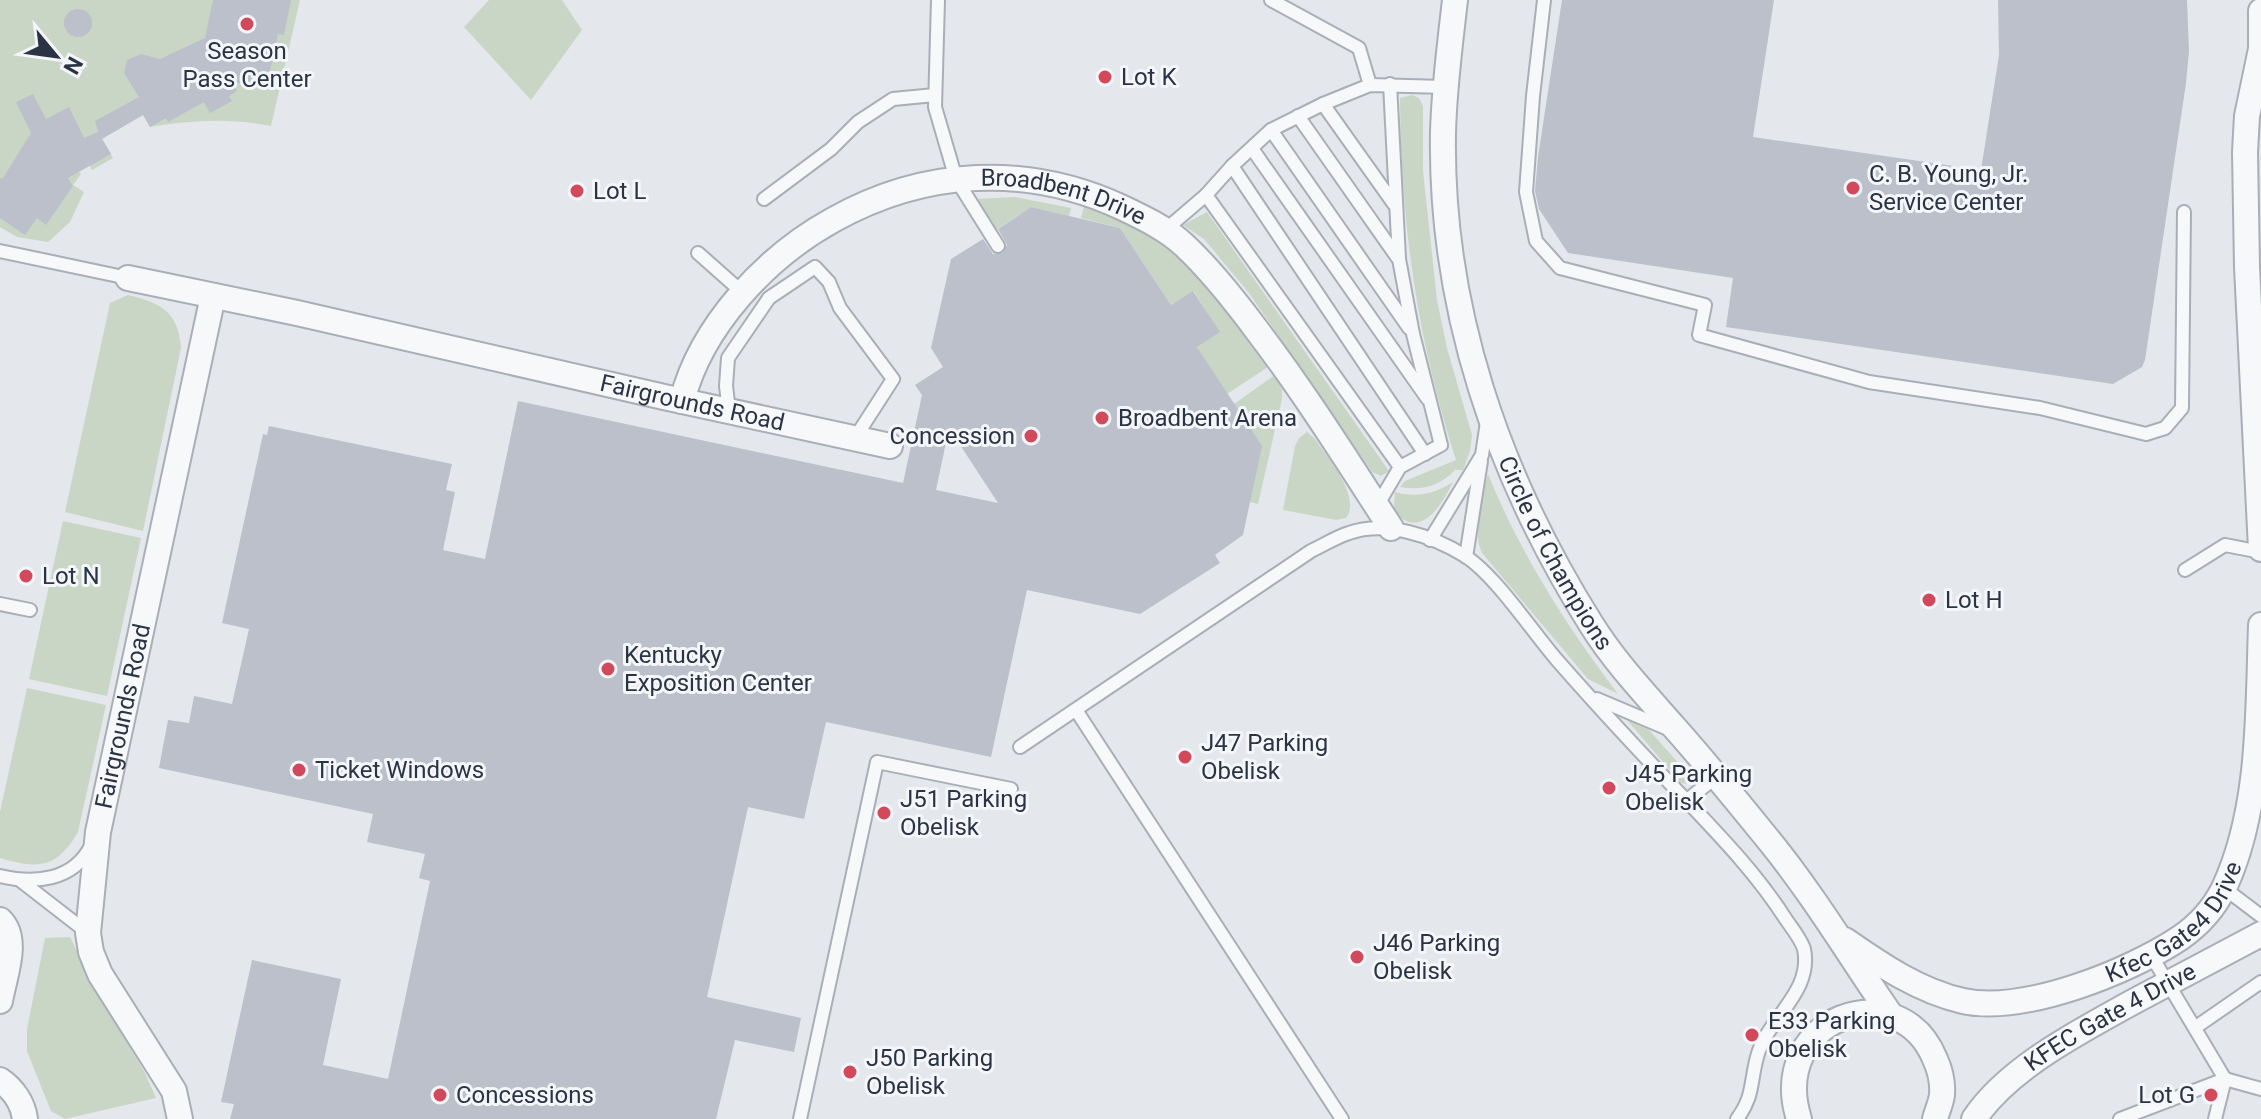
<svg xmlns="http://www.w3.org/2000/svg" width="2261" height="1119" font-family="Roboto,sans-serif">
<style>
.green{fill:#c9d6c5}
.building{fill:#bbc0ca;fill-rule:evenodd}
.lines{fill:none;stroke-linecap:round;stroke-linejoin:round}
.lane-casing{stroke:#a9aeb7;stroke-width:16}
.street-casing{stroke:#a9aeb7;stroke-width:28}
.lane{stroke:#f7f8fa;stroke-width:12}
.street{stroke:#f7f8fa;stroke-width:24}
.poi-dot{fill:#d1495b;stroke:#f4f6f9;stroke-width:3}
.labels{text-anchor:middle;stroke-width:6;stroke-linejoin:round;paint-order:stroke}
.poi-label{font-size:24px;fill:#2b3445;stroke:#f4f6f9;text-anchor:start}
.street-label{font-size:24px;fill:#2b3445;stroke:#f4f6f9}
</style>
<rect width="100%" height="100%" fill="#e4e7ec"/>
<!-- green -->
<g class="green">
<path d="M 0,0 L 300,0 L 271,126 C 230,118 192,120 150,127 L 143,114 L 116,131 L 100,135 L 113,158 L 92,170 L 86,159 L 77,171 L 81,174 L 73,185 L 84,192 L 70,222 L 48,242 L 17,237 L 0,227 Z"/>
<polygon points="489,0 562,0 582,30 531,100 464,27"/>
<path d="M 1412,95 L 1419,98 L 1423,106 L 1423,171 L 1437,300 L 1447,348 L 1472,435 L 1470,451 L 1463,470 L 1455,470 C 1440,486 1422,491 1400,487 L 1405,481 L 1456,460 C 1417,339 1401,225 1400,98 Z"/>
<polygon points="1015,197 1071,208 1069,216 1031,207 994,231 974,199"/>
<path d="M 1085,203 C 1100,210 1116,215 1131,223 C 1191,252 1232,314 1268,367 L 1227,394 L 1197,347 L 1219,332 L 1194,291 L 1171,305 L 1120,228 L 1081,218 Z"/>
<polygon points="1207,212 1389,471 1381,476 1372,472 1249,293 1204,239 1183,225"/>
<path d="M 128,295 C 161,303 178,311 181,348 L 143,531 L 65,512 L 110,303 Z"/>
<polygon points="1275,375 1282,390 1282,399 1258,504 1250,502 1234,404"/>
<path d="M 1307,432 L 1314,438 C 1327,457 1362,497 1346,518 L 1336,520 L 1283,510 L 1295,446 L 1299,438 Z"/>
<path d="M 1488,474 C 1521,555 1566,625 1618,694 L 1588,679 L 1482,553 C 1471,529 1482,498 1488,474 Z"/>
<path d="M 1453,482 C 1440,509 1417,544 1390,506 L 1394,506 L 1395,492 C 1415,498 1435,494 1453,482 Z"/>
<polygon points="63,521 141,538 107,696 29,679"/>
<path d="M 27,688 L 106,705 L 78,832 C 56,869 39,869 0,858 L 0,812 Z"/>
<polygon points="1627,720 1649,730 1690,776 1689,784 1681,783"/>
<polygon points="70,937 96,990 145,1073 156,1098 65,1119 51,1111 27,1051 27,1029 45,938"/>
</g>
<!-- building -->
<g class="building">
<polygon points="213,0 291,0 284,35 278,34 268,80 233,84 237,91 229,96 232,101 210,113 204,102 168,122 166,118 150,127 143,115 102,139 111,154 68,178 73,186 46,225 37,218 25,235 0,218 0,178 3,178 31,133 16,102 33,94 46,119 69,107 84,138 98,132 99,135 95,121 139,97 124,73 127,60 141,54 160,59 205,38"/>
<polygon points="1562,0 1774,0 1753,137 1981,170 1999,55 1998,0 2187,0 2189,51 2186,83 2145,360 2142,367 2113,384 1726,327 1733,278 1568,253 1539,209 1535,191 1538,157"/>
<circle cx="78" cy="23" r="14"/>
<path d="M 1031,207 L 1120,228 L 1171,305 L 1193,291 L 1220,332 L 1197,347 L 1262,446 L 1243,535 L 1215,555 L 1220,563 L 1140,614 L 1027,590 L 991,757 L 826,722 L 804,819 L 748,807 L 707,997 L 801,1018 L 794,1052 L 735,1040 L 716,1119 L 230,1119 L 234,1104 L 221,1102 L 252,960 L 341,979 L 323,1065 L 388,1079 L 430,881 L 419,878 L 425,854 L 367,842 L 373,814 L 159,768 L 168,720 L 189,723 L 194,696 L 232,704 L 249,629 L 222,623 L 263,434 L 267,435 L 269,426 L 452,464 L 446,490 L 455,492 L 443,550 L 485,559 L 518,401 L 903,483 L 922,395 L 915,385 L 943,367 L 931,348 L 951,259 L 983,239 L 993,254 L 1003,253 L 1007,245 L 998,229 ZM 949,428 L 998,503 L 936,490 Z"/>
</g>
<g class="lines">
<!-- lane casing -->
<g class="lane-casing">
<g id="lane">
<polyline points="938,0 935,107 956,179 998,246"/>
<polyline points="1271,0 1359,48 1370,85"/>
<polyline points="1544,0 1533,96 1526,192 1536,241 1560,268 1705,305 1699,335 1869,382 2040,408 2146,434 2165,428 2182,408 2184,212"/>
<polyline points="1323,104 1370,85 1446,87"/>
<polyline points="1298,116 1397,257"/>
<polyline points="1271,130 1409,328"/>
<polyline points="1253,150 1427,398"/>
<polyline points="1232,166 1425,454"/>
<polyline points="1206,195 1400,467"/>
<polyline points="764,199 831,149 858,122 893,99 935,95"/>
<polyline points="1164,231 1206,195 1232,166 1271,130 1323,104 1394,204"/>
<polyline points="0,251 128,278"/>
<polyline points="698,253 742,292"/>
<polyline points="729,411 726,386 728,358 769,298 815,267 829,282 840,308 893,379 855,438"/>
<polyline points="1377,506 1400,467 1441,445 1413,334 1399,259 1390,84"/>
<polyline points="1430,540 1482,455 1487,422"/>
<polyline points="1466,557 1481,461"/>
<polyline points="2185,570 2225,545 2261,552"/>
<polyline points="0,604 30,610"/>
<polyline points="1597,699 1668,729"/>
<polyline points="1076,710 1342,1119"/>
<path d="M 1020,747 L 1311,551 C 1324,545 1336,537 1349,533 C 1386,520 1433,536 1465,556 C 1495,575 1532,631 1557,660 C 1598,707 1641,753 1684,798 C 1721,837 1756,873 1785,918 C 1791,927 1801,939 1804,949 C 1813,993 1767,1018 1757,1057 C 1750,1083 1754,1096 1737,1119"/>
<polyline points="1686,801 1716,777"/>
<path d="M 0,876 C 35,884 73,881 91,846"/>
<polyline points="21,881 88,933"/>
<polyline points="2224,888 2261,916"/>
<polyline points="2151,955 2225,1079 2261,1089"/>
<polyline points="2196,1027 2261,982"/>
<polyline points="800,1119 877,762 1011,789"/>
<polyline points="2120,1119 2225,1079 2215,1119"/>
</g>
</g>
<!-- street casing -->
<g class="street-casing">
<g id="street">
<path id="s1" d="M 1455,0 C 1450,44 1444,88 1443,133 C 1440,308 1498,476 1591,624 C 1614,661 1645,694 1674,727 C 1706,763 1737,801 1767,838 C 1813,894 1851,958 1892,1017"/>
<polyline points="2261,11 2261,49 2247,116 2245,152 2247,267 2261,549"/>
<path id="s2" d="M 128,278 L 297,313 L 664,397 L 890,446"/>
<path id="s3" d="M 682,401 C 701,326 766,257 833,220 C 924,169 1027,163 1123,208 C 1144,218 1167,229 1184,245 C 1212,271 1236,302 1259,333 C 1306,395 1348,462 1391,528"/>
<path d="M 0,920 C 20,939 4,977 0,1001"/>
<path id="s4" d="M 1845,940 C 1881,965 1919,991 1963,1001 C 2024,1014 2129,972 2180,938 C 2199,925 2214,908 2224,888 C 2261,809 2258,711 2261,625"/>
<path d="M 0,1080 C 13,1089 23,1103 25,1119"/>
<path id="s5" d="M 180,1119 L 174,1091 L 100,974 L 91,952 L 88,933 L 98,832 L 213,296"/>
<path d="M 1799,1119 C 1767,1018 1899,971 1935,1059 C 1940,1070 1943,1082 1942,1095 C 1941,1103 1937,1111 1935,1119"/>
<path id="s6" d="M 1974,1119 C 2008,1068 2079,1032 2131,1003 C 2174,980 2218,957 2261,934"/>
</g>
</g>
<!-- lane -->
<use href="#lane" class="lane"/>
<!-- street -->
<use href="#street" class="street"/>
</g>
<!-- markers -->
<g class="poi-dot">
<circle cx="247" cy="24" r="8"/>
<circle cx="1105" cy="77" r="8"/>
<circle cx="1853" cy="188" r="8"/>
<circle cx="577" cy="191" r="8"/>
<circle cx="1102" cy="418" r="8"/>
<circle cx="1031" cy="436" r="8"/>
<circle cx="26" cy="576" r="8"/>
<circle cx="1929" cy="600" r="8"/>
<circle cx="608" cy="669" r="8"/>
<circle cx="1185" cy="757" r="8"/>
<circle cx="299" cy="770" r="8"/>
<circle cx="1609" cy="788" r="8"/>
<circle cx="884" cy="813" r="8"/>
<circle cx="1357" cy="957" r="8"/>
<circle cx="1752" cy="1035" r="8"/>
<circle cx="850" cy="1072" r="8"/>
<circle cx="440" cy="1095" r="8"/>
<circle cx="2211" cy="1095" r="8"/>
</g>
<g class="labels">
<!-- poi labels -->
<g class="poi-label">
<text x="247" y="59" text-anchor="middle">Season<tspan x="247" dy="28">Pass Center</tspan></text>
<text x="1121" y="85">Lot K</text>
<text x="1869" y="182">C. B. Young, Jr.<tspan x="1869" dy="28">Service Center</tspan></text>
<text x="593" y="199">Lot L</text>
<text x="1118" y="426">Broadbent Arena</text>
<text x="1015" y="444" text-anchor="end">Concession</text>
<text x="42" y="584">Lot N</text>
<text x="1945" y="608">Lot H</text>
<text x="624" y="663">Kentucky<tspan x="624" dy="28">Exposition Center</tspan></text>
<text x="1201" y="751">J47 Parking<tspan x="1201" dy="28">Obelisk</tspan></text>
<text x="315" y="778">Ticket Windows</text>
<text x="1625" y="782">J45 Parking<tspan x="1625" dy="28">Obelisk</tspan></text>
<text x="900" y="807">J51 Parking<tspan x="900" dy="28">Obelisk</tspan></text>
<text x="1373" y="951">J46 Parking<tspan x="1373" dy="28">Obelisk</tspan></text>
<text x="1768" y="1029">E33 Parking<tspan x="1768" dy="28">Obelisk</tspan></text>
<text x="866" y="1066">J50 Parking<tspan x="866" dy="28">Obelisk</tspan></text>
<text x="456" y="1103">Concessions</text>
<text x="2195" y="1103" text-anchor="end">Lot G</text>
</g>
<!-- street labels -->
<g class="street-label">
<text dy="8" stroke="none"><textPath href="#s3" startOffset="482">Broadbent Drive</textPath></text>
<text dy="8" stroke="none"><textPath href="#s2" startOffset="578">Fairgrounds Road</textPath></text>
<text dy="8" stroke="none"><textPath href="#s1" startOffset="574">Circle of Champions</textPath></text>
<text dy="8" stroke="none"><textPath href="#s5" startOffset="430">Fairgrounds Road</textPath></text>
<text dy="8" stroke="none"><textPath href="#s4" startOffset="370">Kfec Gate4 Drive</textPath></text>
<text dy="8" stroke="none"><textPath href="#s6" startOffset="172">KFEC Gate 4 Drive</textPath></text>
</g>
</g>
<!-- north arrow -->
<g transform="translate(56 56) rotate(119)" stroke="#f4f6f9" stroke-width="6" paint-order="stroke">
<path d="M0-6L14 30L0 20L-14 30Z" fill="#2b3445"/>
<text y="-12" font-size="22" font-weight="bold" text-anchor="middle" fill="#2b3445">N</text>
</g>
</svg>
